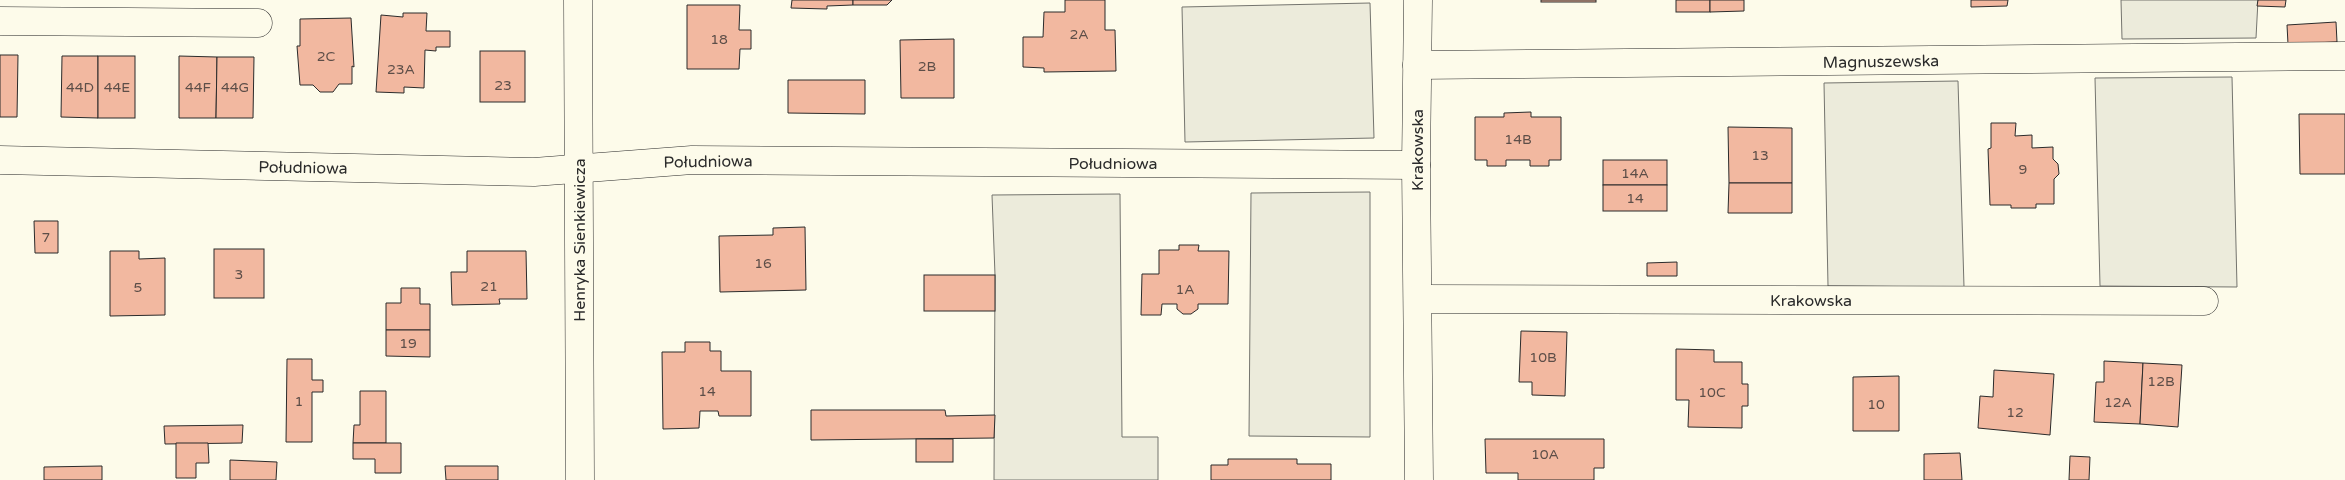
<svg xmlns="http://www.w3.org/2000/svg" width="2345" height="480" font-family="'Varela Round',sans-serif">
<style>
.green{fill:#ecebdb;stroke:#74746e}
.building{fill:#f2b8a0;stroke:#2b2b2b}
.lines{fill:none;stroke-linecap:round;stroke-linejoin:round}
.minor-casing{stroke:#2b2b2b;stroke-width:29}
.minor{stroke:#fdfbea;stroke-width:28}
.labels{text-anchor:middle;stroke-width:4;stroke-linejoin:round;paint-order:stroke}
.number-label{font-size:14px;fill:#5d4e48}
.street-label{font-size:16px;fill:#2b2b2b;stroke:#fdfbea}
</style>
<rect width="100%" height="100%" fill="#fdfbea"/>
<!-- green -->
<g class="green">
<polygon points="2121,0 2258,0 2256,38 2122,39"/>
<polygon points="1370,3 1374,138 1185,142 1182,7"/>
<polygon points="2232,77 2237,287 2100,286 2095,78"/>
<polygon points="1958,81 1964,287 1828,286 1824,83"/>
<polygon points="1370,192 1370,437 1249,436 1251,193"/>
<polygon points="1120,194 1122,437 1158,437 1158,480 994,480 995,275 992,195"/>
</g>
<!-- building -->
<g class="building">
<polygon points="792,0 853,0 853,5 827,6 827,9 791,8"/>
<polygon points="853,0 892,0 887,5 853,5"/>
<polygon points="1065,0 1105,0 1105,30 1115,30 1116,71 1044,72 1044,68 1023,67 1023,37 1043,37 1044,12 1065,12"/>
<rect x="1541" y="0" width="55" height="2"/>
<rect x="1676" y="0" width="34" height="12"/>
<polygon points="1710,0 1744,0 1744,11 1710,12"/>
<polygon points="1971,0 2008,0 2007,6 1971,7"/>
<polygon points="2258,0 2286,0 2285,7 2257,6"/>
<polygon points="687,5 740,5 739,30 751,30 751,49 740,49 739,69 687,69"/>
<polygon points="403,13 427,13 426,31 450,31 450,47 436,47 436,51 425,50 424,88 404,87 404,93 376,92 381,15 403,17"/>
<polygon points="351,18 354,67 352,66 352,84 339,84 333,92 320,92 313,85 300,85 297,46 300,46 300,19"/>
<polygon points="2336,22 2337,42 2288,44 2287,25"/>
<polygon points="954,39 954,98 901,98 900,40"/>
<rect x="480" y="51" width="45" height="51"/>
<polygon points="0,55 18,55 17,117 0,117"/>
<polygon points="62,56 98,56 98,118 61,117"/>
<rect x="98" y="56" width="37" height="62"/>
<polygon points="179,56 217,57 216,118 179,118"/>
<polygon points="217,57 254,57 253,118 216,118"/>
<polygon points="788,80 865,80 865,114 788,113"/>
<polygon points="1531,112 1531,117 1561,117 1561,160 1549,160 1549,166 1530,166 1530,160 1506,160 1506,166 1487,166 1487,160 1475,160 1475,117 1504,117 1504,113"/>
<polygon points="2299,114 2345,114 2345,174 2300,174"/>
<polygon points="1991,123 2016,123 2015,136 2032,135 2032,148 2053,147 2053,159 2058,164 2059,174 2054,179 2054,204 2036,204 2036,208 2011,208 2011,205 1990,205 1988,149 1991,148"/>
<polygon points="1728,127 1792,128 1792,183 1729,183"/>
<rect x="1603" y="160" width="64" height="25"/>
<polygon points="1729,183 1792,183 1792,213 1728,213"/>
<rect x="1603" y="185" width="64" height="26"/>
<polygon points="34,221 58,221 58,253 35,253"/>
<polygon points="805,227 806,290 720,292 719,236 773,235 773,228"/>
<polygon points="1179,245 1199,245 1198,251 1229,251 1228,304 1198,304 1198,309 1191,314 1183,314 1177,309 1177,304 1162,304 1161,315 1141,315 1142,274 1159,274 1159,250 1179,250"/>
<rect x="214" y="249" width="50" height="49"/>
<polygon points="110,251 139,251 139,259 165,258 165,315 110,316"/>
<polygon points="467,251 526,251 527,299 499,299 500,304 452,305 451,272 467,272"/>
<polygon points="1677,262 1677,276 1647,276 1647,263"/>
<rect x="924" y="275" width="71" height="36"/>
<polygon points="401,288 420,288 420,304 430,304 430,330 386,330 386,303 401,303"/>
<polygon points="386,330 430,330 430,357 386,356"/>
<polygon points="1521,331 1567,332 1565,396 1532,395 1532,382 1519,382"/>
<polygon points="685,342 710,342 710,351 721,351 721,371 751,371 751,416 719,416 718,411 700,411 699,428 663,429 662,352 685,352"/>
<polygon points="1676,349 1714,350 1714,362 1742,362 1742,384 1748,384 1748,406 1742,406 1742,428 1688,427 1689,400 1676,400"/>
<polygon points="287,359 312,359 312,380 323,380 323,392 312,392 312,442 286,442"/>
<polygon points="2104,361 2143,363 2140,424 2094,422 2096,382 2104,382"/>
<polygon points="2143,363 2182,365 2178,427 2140,424"/>
<polygon points="1994,370 2054,374 2050,435 1978,428 1980,396 1993,397"/>
<polygon points="1899,376 1899,431 1853,431 1853,377"/>
<polygon points="360,391 386,391 386,443 353,443 354,425 360,425"/>
<polygon points="811,410 945,410 946,416 995,415 994,438 811,440"/>
<polygon points="243,425 242,443 165,444 164,426"/>
<rect x="916" y="439" width="37" height="23"/>
<polygon points="1485,439 1604,439 1604,468 1594,468 1594,480 1518,480 1518,473 1486,473"/>
<polygon points="176,443 208,443 209,463 196,463 196,478 176,478"/>
<polygon points="353,443 401,443 401,473 375,473 375,459 353,459"/>
<polygon points="1960,453 1962,480 1924,480 1924,454"/>
<polygon points="2070,456 2090,457 2089,480 2069,480"/>
<polygon points="1228,459 1297,459 1297,464 1331,464 1331,480 1211,480 1211,465 1228,465"/>
<polygon points="230,460 277,462 276,480 230,480"/>
<polygon points="102,466 102,480 44,480 44,467"/>
<polygon points="445,466 498,466 498,480 446,480"/>
</g>
<g class="lines">
<!-- minor casing -->
<g class="minor-casing">
<g id="minor">
<polyline points="578,0 580,480"/>
<polyline points="1418,0 1416,165 1419,480"/>
<polyline points="0,21 258,23"/>
<polyline points="1417,65 2345,56"/>
<polyline points="0,160 534,172 692,160 1416,165"/>
<polyline points="1418,299 2204,301"/>
</g>
</g>
<!-- minor -->
<use href="#minor" class="minor"/>
</g>
<g class="labels">
<!-- number labels -->
<g class="number-label">
<text x="1079" y="39">2A</text>
<text x="719" y="44">18</text>
<text x="326" y="61">2C</text>
<text x="927" y="71">2B</text>
<text x="401" y="74">23A</text>
<text x="503" y="90">23</text>
<text x="80" y="92">44D</text>
<text x="117" y="92">44E</text>
<text x="198" y="92">44F</text>
<text x="235" y="92">44G</text>
<text x="1518" y="144">14B</text>
<text x="1760" y="160">13</text>
<text x="2023" y="174">9</text>
<text x="1635" y="178">14A</text>
<text x="1635" y="203">14</text>
<text x="46" y="242">7</text>
<text x="763" y="268">16</text>
<text x="239" y="279">3</text>
<text x="489" y="291">21</text>
<text x="138" y="292">5</text>
<text x="1185" y="294">1A</text>
<text x="408" y="348">19</text>
<text x="1543" y="362">10B</text>
<text x="2161" y="386">12B</text>
<text x="707" y="396">14</text>
<text x="1712" y="397">10C</text>
<text x="299" y="406">1</text>
<text x="2118" y="407">12A</text>
<text x="1876" y="409">10</text>
<text x="2015" y="417">12</text>
<text x="1545" y="459">10A</text>
</g>
<!-- street labels -->
<g class="street-label">
<text transform="translate(1881 61) rotate(-1)" y="6">Magnuszewska</text>
<text transform="translate(1417 150) rotate(-90)" y="6">Krakowska</text>
<text transform="translate(708 161) rotate(-1)" y="6">Południowa</text>
<text x="1113" y="169">Południowa</text>
<text transform="translate(303 167) rotate(1)" y="6">Południowa</text>
<text transform="translate(579 240) rotate(-90)" y="6">Henryka Sienkiewicza</text>
<text x="1811" y="306">Krakowska</text>
</g>
</g>
</svg>
